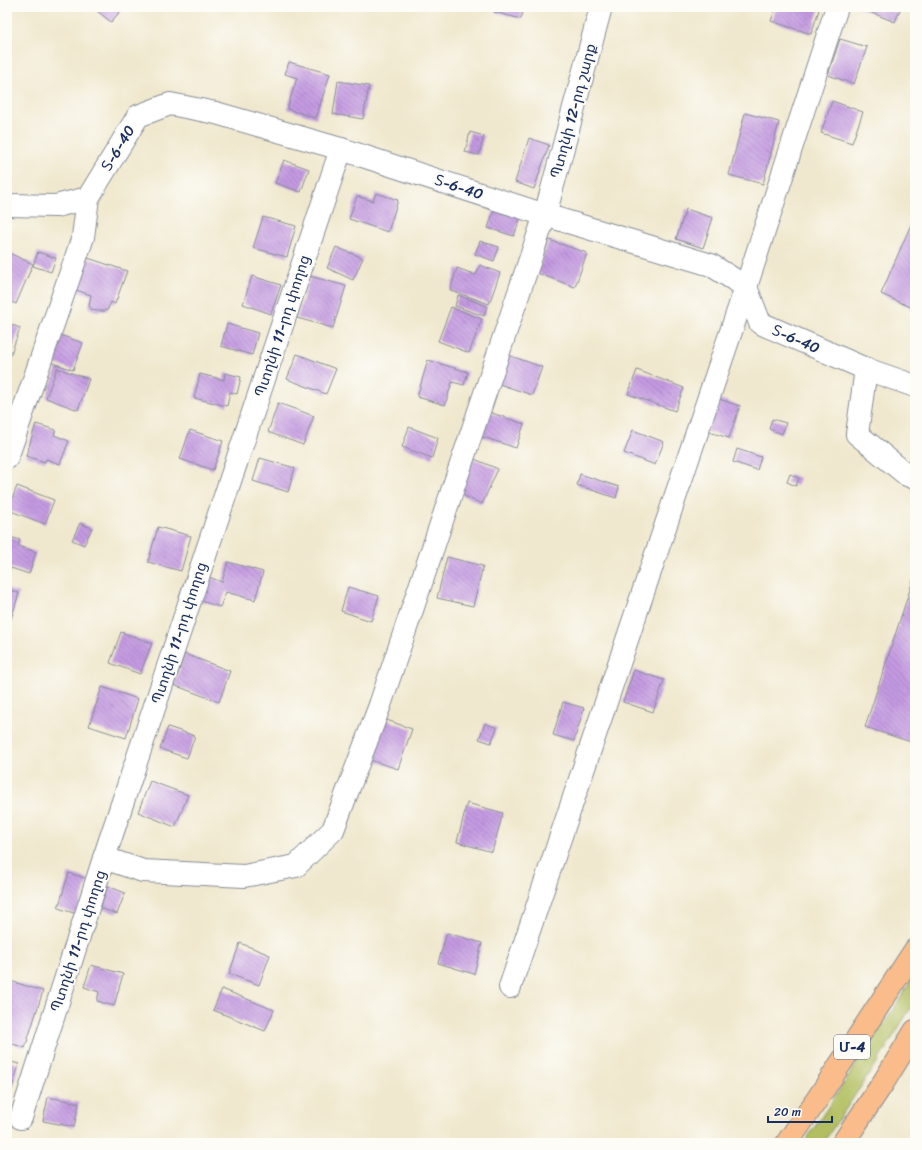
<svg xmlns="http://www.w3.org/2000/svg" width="922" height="1150" font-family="Sriracha,'Noto Sans Armenian',sans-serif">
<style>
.green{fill:#b2bf61;stroke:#667760}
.building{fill:url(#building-back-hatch)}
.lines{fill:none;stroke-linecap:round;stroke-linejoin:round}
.minor-casing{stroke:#868c96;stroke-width:24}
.highway-casing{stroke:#868c96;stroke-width:24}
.minor{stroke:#fff;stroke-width:22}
.highway{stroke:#f9bc8a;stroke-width:22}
.labels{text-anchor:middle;stroke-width:4;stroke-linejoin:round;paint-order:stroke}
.shield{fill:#fdfcf7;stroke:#5f6c8c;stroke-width:1}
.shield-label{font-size:14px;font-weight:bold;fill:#1b2f5e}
.street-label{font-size:15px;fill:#1b2f5e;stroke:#fdfcf7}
</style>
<defs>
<pattern id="building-back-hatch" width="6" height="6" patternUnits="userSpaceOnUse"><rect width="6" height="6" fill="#c49ae1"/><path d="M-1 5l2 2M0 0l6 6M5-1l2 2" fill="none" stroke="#9e7eba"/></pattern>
</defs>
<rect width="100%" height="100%" fill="#fdfcf7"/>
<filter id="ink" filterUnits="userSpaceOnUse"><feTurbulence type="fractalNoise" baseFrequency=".025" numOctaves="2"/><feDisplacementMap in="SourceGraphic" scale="8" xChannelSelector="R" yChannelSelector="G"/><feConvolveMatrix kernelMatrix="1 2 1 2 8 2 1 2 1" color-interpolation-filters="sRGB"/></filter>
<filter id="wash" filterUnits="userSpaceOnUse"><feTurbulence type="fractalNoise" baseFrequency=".012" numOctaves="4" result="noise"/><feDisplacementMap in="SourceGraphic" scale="16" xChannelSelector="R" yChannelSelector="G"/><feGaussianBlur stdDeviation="0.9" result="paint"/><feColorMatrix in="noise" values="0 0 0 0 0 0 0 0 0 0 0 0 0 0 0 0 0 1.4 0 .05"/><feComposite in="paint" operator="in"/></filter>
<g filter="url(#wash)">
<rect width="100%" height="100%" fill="#f0e8ce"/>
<!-- green -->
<polygon class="green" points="915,973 915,1001 880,1058 823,1143 804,1143 900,999"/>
<g id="blocks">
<!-- building -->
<g class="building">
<polygon points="92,7 124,7 111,22"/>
<polygon points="495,7 524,7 521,19 494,12"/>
<polygon points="776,7 820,7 811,34 771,21"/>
<polygon points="857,7 901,7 895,22"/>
<polygon points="840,39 867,47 854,84 828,75"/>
<polygon points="289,62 330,74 316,118 287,109 297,78 285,74"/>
<polygon points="338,81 369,86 363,119 333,114"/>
<polygon points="832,101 863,112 852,143 821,133"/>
<polygon points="745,113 779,122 763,184 729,175"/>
<polygon points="470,132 484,136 479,155 465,152"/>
<polygon points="529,138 549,145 534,189 515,182"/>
<polygon points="284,160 309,169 301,192 275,183"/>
<polygon points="376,193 398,200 388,232 349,219 357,196 373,201"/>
<polygon points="495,207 521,216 514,236 488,228"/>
<polygon points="686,209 713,218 703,248 676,239"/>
<polygon points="915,215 915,309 881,294"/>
<polygon points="263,217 296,226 287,257 253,248"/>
<polygon points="549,240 587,253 575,287 537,273"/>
<polygon points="480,241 499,247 494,261 475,254"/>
<polygon points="336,247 363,258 353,280 327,268"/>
<polygon points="7,252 33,264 16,304 7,300"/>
<polygon points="38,252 56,258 51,272 33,266"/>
<polygon points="88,258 127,271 115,304 111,302 108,309 105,311 97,311 91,309 89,306 91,295 76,290"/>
<polygon points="480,265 500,273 489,304 450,290 457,268 476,275"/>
<polygon points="252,276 281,285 271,314 243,304"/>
<polygon points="310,276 346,286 333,328 297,318"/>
<polygon points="458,295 487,306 484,316 455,306"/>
<polygon points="451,307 482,319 469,353 438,341"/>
<polygon points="7,323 20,328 7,365"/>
<polygon points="227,324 258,333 252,355 221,346"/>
<polygon points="57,334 83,343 73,370 47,361"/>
<polygon points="297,354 336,369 326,394 287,379"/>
<polygon points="508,355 542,367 532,395 499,384"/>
<polygon points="428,360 468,372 464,385 452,382 445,405 417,397"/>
<polygon points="57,368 89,379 78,410 46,398"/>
<polygon points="637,370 684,388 675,411 628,394"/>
<polygon points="225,373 241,377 237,394 230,392 227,406 194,398 200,374 224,380"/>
<polygon points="716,398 740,406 729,438 706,431"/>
<polygon points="278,403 314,416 303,445 268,432"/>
<polygon points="486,411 524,424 516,448 477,435"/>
<polygon points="772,419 786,423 782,434 769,429"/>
<polygon points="36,424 56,430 54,435 69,441 60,464 46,459 45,462 26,456"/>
<polygon points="409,427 438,438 432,458 402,447"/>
<polygon points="190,430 223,441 213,470 180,459"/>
<polygon points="633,430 664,442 655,465 624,453"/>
<polygon points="737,449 761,457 757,470 733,462"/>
<polygon points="260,458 295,468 288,492 253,481"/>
<polygon points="472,458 498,469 482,504 456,492"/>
<polygon points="580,474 619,487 616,498 577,485"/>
<polygon points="790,474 799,478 796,486 787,482"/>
<polygon points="17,486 54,500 45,524 8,510"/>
<polygon points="80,523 92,528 84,545 72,540"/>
<polygon points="158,527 191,536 181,571 148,562"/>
<polygon points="7,536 20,540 18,546 36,552 29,574 11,568 9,572 7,571"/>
<polygon points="447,557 483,566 473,606 437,598"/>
<polygon points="228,562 263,572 255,600 226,592 220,607 201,601 209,577 222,582"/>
<polygon points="915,574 915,731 911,742 865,727"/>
<polygon points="348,587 379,596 371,621 341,611"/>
<polygon points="7,589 19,593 8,629 7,629"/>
<polygon points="121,632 152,643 140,674 110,663"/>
<polygon points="185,654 230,671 219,702 174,685"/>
<polygon points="634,670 664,680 653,712 623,702"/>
<polygon points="102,687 138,699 126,738 89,726"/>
<polygon points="563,702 584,708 574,741 553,735"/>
<polygon points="384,719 412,729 398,769 370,760"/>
<polygon points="485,723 497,728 491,743 479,739"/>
<polygon points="168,727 195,736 187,758 160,749"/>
<polygon points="150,781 188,795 175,827 138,812"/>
<polygon points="467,803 503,813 492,852 457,842"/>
<polygon points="69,873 88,879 77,914 58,908"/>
<polygon points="108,886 125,893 117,914 100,908"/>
<polygon points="447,933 482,943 474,974 438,963"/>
<polygon points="240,943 270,955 259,985 229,974"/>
<polygon points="91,965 123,974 114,1006 97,1001 99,992 84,987"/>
<polygon points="7,980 43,991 25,1048 7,1042"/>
<polygon points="222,989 274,1010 265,1031 213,1010"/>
<polygon points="7,1061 19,1064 11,1092 7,1091"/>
<polygon points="48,1097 79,1103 74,1127 43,1121"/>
</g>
</g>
</g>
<g filter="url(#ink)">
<use href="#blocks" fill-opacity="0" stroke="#868c96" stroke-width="1"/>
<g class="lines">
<!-- minor casing -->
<g class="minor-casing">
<g id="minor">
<polyline points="7,205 56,206 88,198 138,116 170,104 216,113 341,149 545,215 711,265 746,287 760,323 866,369 915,386"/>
<polyline points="866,369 857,434 907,475 915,478"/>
<polyline points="7,458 83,237 88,198"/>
<polyline points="104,858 143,871 244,876 296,866 333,830 380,705 545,215 601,7"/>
<polyline points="510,987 746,287 837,7"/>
<polyline points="21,1118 104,858 341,149"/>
</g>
</g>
<!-- highway casing -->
<g class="highway-casing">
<g id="highway">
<polyline points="787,1143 818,1098 915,950"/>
<polyline points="843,1143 883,1083 915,1031"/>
</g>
</g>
<!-- minor -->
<use href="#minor" class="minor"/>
<!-- highway -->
<use href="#highway" class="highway"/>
</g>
</g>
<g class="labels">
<!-- shield labels -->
<rect class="shield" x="834" y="1035" width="36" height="24" rx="3"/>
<g class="shield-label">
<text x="852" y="1052">Մ-4</text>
</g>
<!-- street labels -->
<g class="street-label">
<text transform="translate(573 111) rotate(-75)" y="5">Պտղնի 12-րդ շարք</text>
<text transform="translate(118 148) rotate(-59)" y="5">Տ-6-40</text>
<text transform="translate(459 187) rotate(18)" y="5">Տ-6-40</text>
<text transform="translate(282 326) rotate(-72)" y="5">Պտղնի 11-րդ փողոց</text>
<text transform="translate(796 339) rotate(23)" y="5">Տ-6-40</text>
<text transform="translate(179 633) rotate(-72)" y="5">Պտղնի 11-րդ փողոց</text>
<text transform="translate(78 941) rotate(-72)" y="5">Պտղնի 11-րդ փողոց</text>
</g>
</g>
<!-- margin -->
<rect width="922" height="1150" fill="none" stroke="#fdfcf7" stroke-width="24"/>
<!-- scale -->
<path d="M768 1116v6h64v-6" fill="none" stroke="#1b2f5e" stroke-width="2"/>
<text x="774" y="1116" font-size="12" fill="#1b2f5e" stroke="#fdfcf7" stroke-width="3" paint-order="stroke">20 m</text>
</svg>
